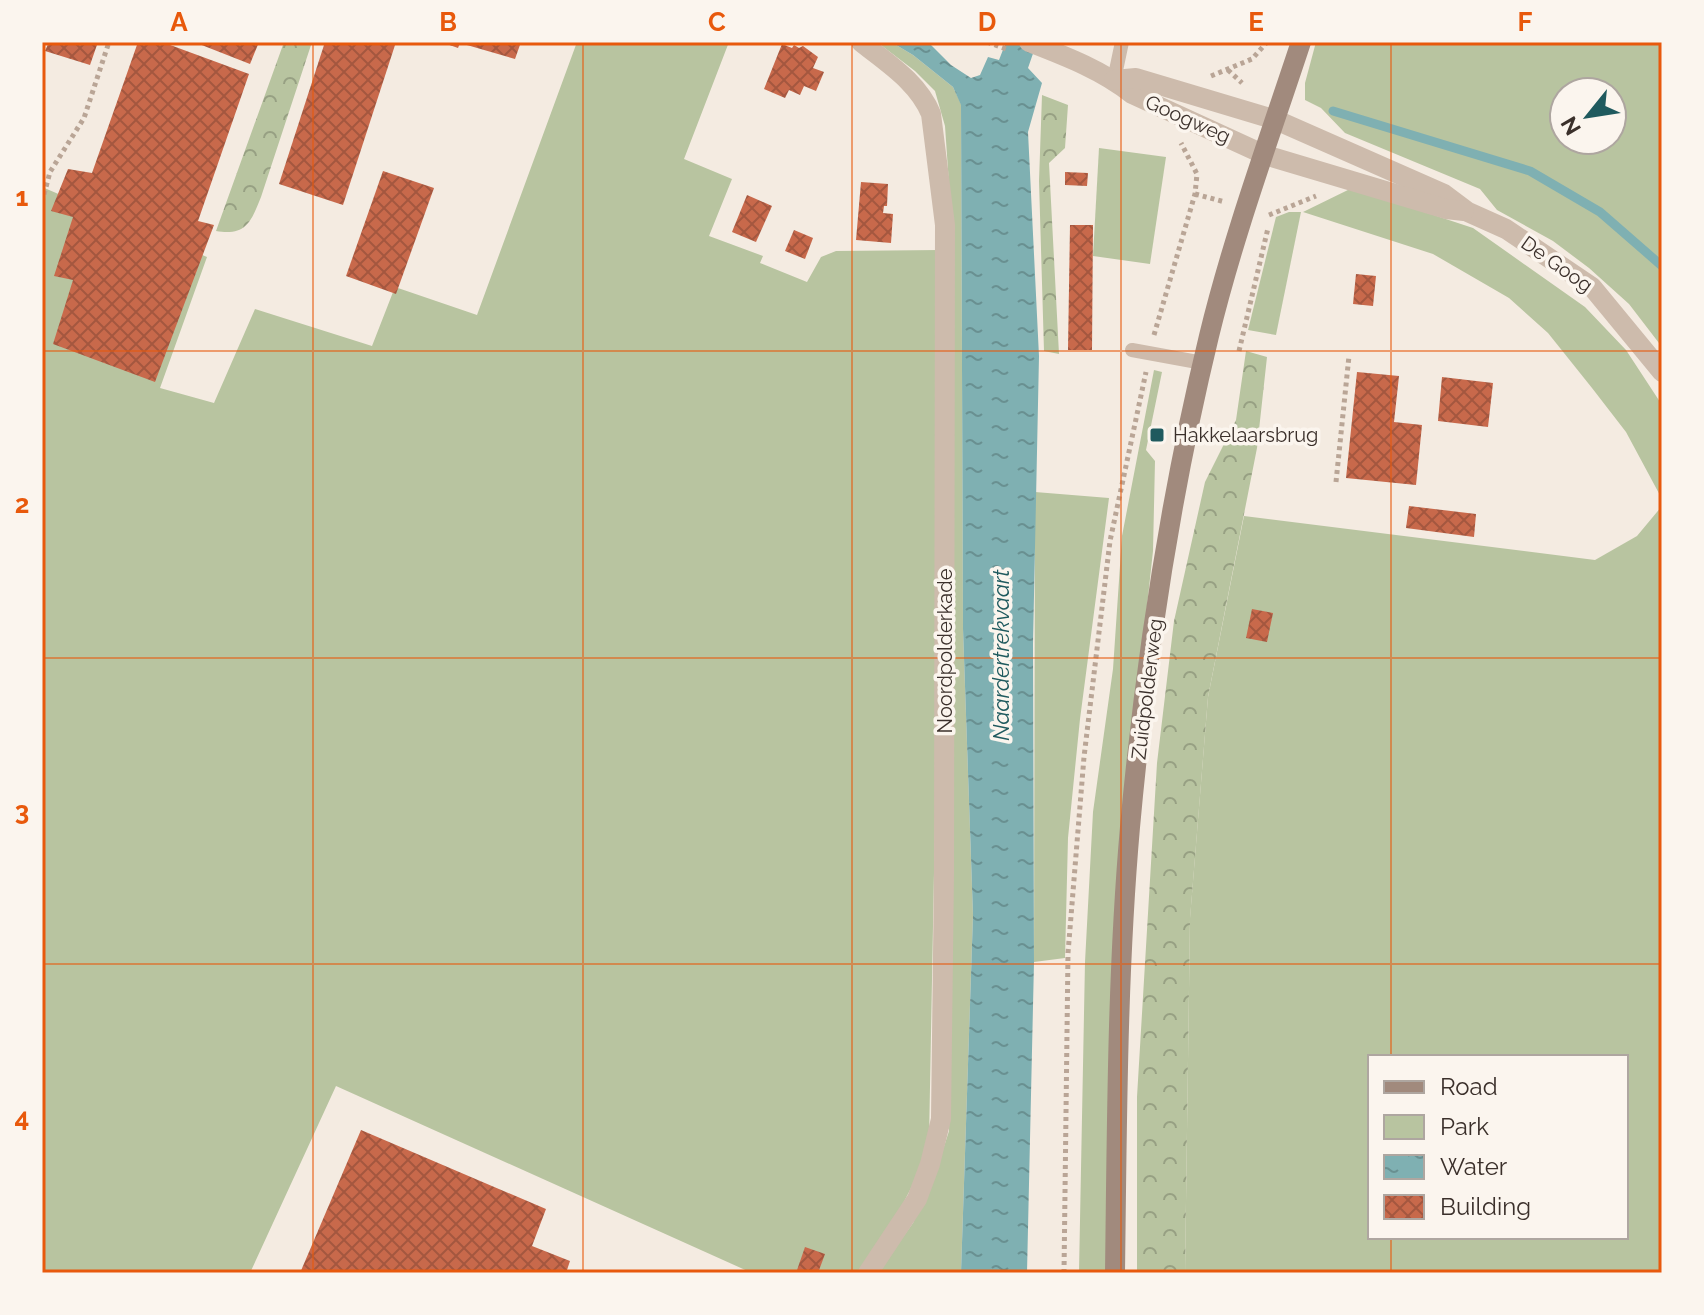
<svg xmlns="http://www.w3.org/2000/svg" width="1704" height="1315" font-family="Raleway,sans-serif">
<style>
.green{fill:#b8c4a0;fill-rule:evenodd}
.forest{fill:url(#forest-crowns)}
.water{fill:url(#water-ripples)}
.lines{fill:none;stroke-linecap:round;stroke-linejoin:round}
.stream{stroke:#7fb0b2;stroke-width:9}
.building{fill:url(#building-cross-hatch)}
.path{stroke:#b9a596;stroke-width:5;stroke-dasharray:4 4;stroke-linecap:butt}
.service{stroke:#cdbbac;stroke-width:14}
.minor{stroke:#cdbbac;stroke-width:20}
.tertiary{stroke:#cdbbac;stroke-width:20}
.secondary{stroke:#a18a7d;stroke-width:20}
.grid{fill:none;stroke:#e8590c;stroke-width:2;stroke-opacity:0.55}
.poi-dot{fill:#1f5a5e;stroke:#fbf5ee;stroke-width:3}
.labels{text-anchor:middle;stroke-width:7;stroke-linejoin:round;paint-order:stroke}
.street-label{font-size:20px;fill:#3b302b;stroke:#fbf5ee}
.poi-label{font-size:20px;fill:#3b302b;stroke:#fbf5ee;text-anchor:start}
.water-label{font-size:22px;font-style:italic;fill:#1f5a5e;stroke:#fbf5ee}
.neatline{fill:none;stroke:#e8590c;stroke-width:3}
.grid-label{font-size:26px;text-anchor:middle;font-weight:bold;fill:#e8590c}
</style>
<defs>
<pattern id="forest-crowns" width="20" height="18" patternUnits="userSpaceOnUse" patternTransform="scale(2)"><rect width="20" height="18" fill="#b8c4a0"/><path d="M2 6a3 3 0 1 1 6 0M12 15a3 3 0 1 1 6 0" fill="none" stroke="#97a083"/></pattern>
<pattern id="water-ripples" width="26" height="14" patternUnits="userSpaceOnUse" patternTransform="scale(2)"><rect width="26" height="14" fill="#7fb0b2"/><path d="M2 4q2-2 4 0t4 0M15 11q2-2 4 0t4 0" fill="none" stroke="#699091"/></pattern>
<pattern id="building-cross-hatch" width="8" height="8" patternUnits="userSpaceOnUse" patternTransform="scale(2)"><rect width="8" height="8" fill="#c8694b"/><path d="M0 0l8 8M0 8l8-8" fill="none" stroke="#a4573f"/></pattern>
</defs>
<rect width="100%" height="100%" fill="#f4ebe1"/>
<!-- green -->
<g class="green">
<path d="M 577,42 L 729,42 L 684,159 L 732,179 L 709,236 L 763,256 L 760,263 L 807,282 L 821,257 L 836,251 L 940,250 L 941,498 L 929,1141 C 916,1190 887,1231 859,1273 L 752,1273 L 336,1086 L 250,1273 L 42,1273 L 42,187 L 207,257 L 160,388 L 214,403 L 255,309 L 372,346 L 395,287 L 477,315 Z"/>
<polygon points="877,42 891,42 913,55 953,87 961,104 963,629 973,915 961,1273 877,1273 913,1223 938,1165 949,1131 952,904 954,257 945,126 935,91 915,71"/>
<path d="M 1316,42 L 1662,42 L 1662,347 L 1629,304 L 1589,268 L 1553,241 L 1497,210 L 1480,189 L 1345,133 L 1321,108 L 1305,100 L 1305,83 ZM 1564,92 L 1612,92 L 1612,140 L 1564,140 Z"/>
<polygon points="1099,148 1166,157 1150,264 1093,256"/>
<polygon points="1352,188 1473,228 1585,307 1626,350 1662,405 1662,499 1626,432 1592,388 1548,333 1509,298 1433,254 1303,212"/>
<polygon points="1289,212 1301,212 1276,335 1248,330 1276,217"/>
<polygon points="1154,370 1162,372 1146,450 1155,461 1153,551 1126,799 1106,1273 1079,1273 1085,962 1093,812 1113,669 1122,536"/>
<polygon points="1035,492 1109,498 1080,719 1068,838 1065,958 1034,962"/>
<path d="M 1662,506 L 1662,1273 L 1185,1273 L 1190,918 L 1208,697 L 1244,516 L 1595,560 L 1637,536 ZM 1370,1057 L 1626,1057 L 1626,1237 L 1370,1237 Z"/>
</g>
<!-- forest -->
<g class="forest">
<path d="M 284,42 L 312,42 L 261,197 C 251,222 246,236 216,231 Z"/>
<polygon points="1042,95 1068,105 1065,148 1049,163 1059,354 1044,351 1039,181"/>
<polygon points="1246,351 1267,357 1257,448 1208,697 1190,919 1185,1273 1137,1273 1137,1097 1157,763 1174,621 1205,482 1236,420"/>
</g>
<!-- water -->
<polygon class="water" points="891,42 928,42 951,65 971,78 980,75 988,57 999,60 1006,42 1037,42 1028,68 1042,83 1028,132 1039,356 1033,644 1034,962 1027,1273 961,1273 973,915 963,629 961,105 953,87 913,55"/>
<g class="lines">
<!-- stream -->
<polyline class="stream" points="1333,111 1530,171 1600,212 1662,266"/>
</g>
<!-- building -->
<g class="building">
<polygon points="49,42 98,42 90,65 45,51"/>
<polygon points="138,42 162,42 249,74 198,221 214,225 155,382 53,344 73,280 54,276 73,217 51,211 68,169 92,173"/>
<polygon points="194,42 259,42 250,64"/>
<polygon points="325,42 396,42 343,205 279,184"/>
<polygon points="441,42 521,42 515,59 460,43 458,48"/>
<polygon points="782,44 792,48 794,45 799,48 803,46 818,57 813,68 824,72 816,91 804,86 800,95 789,90 785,98 764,89"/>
<polygon points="383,171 434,188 396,294 346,276"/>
<polygon points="1065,172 1088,173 1087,186 1065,185"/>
<polygon points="861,182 888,184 887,206 884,206 883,213 893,214 891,243 856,240"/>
<polygon points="747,195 772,206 756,242 732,232"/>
<polygon points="1070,225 1093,225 1092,350 1068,350"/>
<polygon points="794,230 813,238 805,259 785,251"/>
<polygon points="1356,274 1376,276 1373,306 1353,304"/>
<polygon points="1357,372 1399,376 1394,422 1422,425 1416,485 1346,478"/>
<polygon points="1442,377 1493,383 1488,427 1438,421"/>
<polygon points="1409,506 1476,514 1474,537 1406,528"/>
<polygon points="1252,609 1273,613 1267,642 1246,638"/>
<polygon points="361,1130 546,1209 532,1246 570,1261 566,1273 300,1273"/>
<polygon points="805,1247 825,1254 818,1273 796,1273"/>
</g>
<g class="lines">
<!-- path -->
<g class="path">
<polyline points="987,42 1009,50"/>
<polyline points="1228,70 1242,83"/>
<polyline points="1211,76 1252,59 1267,42"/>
<polyline points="1195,194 1225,202"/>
<polyline points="42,202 50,172 84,118 109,42"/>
<polyline points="1269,215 1316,196"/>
<polyline points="1154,335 1195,194 1197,174 1181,143"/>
<polyline points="1239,351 1268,228"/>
<polyline points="1336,482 1349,356"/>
<polyline points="1064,1273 1068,953 1084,757 1110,541 1146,372"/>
</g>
<!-- service -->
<g class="service">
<polyline points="1114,80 1122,42"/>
<polyline points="1132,350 1203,363"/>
</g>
<!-- minor -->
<g class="minor">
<path d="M 861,42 C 887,63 918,82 931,114 L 945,225 L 944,873 L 941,1119 L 930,1164 L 917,1199 L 868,1273"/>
<polyline points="1276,120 1444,194 1468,212 1506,229 1592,287 1662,372"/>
<polyline points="1265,155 1446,209 1464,211"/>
</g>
<!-- tertiary -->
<g class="tertiary">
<path d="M 1029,42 C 1065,56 1102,70 1132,94 L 1265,155"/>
<polyline points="1114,80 1136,78 1276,120"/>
</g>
<!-- secondary -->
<path class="secondary" d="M 1115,1273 C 1117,1124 1117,975 1130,827 C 1145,662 1170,497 1209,336 C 1233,237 1269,139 1301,42"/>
</g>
<!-- grid -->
<path class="grid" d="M 313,42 L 313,1273M 583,42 L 583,1273M 852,42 L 852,1273M 1121,42 L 1121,1273M 1391,42 L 1391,1057M 42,351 L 1662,351M 42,658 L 1662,658M 42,964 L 1662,964M 1391,1237 L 1391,1273"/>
<!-- markers -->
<rect class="poi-dot" x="1149" y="427" width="16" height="16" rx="4"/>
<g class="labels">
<!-- street labels -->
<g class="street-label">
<text transform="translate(1188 119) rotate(24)" y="7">Googweg</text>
<text transform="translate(1557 264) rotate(35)" y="7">De Goog</text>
<text transform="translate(945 651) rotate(-90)" y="7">Noordpolderkade</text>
<text transform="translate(1147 689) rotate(-83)" y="7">Zuidpolderweg</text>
</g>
<!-- poi labels -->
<g class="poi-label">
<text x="1173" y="442">Hakkelaarsbrug</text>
</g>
<!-- water labels -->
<g class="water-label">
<text transform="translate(1001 655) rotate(-90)" y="8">Naardertrekvaart</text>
</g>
</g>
<!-- border -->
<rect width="1704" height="1315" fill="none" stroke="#fbf5ee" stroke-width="88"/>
<!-- legend -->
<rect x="1368" y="1055" width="260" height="184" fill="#fbf5ee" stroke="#aea6a0" stroke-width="2"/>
<rect x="1384" y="1081" width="40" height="12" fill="#a18a7d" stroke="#aea6a0" stroke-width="2"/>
<text x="1440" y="1095" font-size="24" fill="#3b302b">Road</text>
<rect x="1384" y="1115" width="40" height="24" fill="#b8c4a0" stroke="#aea6a0" stroke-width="2"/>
<text x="1440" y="1135" font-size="24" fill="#3b302b">Park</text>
<rect x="1384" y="1155" width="40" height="24" fill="url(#water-ripples)" stroke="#aea6a0" stroke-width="2"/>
<text x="1440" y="1175" font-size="24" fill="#3b302b">Water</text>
<rect x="1384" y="1195" width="40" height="24" fill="url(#building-cross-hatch)" stroke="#aea6a0" stroke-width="2"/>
<text x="1440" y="1215" font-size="24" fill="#3b302b">Building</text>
<!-- north arrow -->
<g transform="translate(1588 116) rotate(240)"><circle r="38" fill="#fbf5ee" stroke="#aea6a0" stroke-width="2"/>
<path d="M0-6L14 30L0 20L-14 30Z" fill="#1f5a5e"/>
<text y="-12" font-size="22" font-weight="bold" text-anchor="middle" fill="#3b302b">N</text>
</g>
<rect x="44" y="44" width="1616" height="1227" class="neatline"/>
<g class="grid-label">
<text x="179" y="31">A</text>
<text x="448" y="31">B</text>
<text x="717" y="31">C</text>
<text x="987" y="31">D</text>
<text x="1256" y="31">E</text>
<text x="1525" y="31">F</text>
<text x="22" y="206">1</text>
<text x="22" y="513">2</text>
<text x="22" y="820">3</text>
<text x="22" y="1127">4</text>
</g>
</svg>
